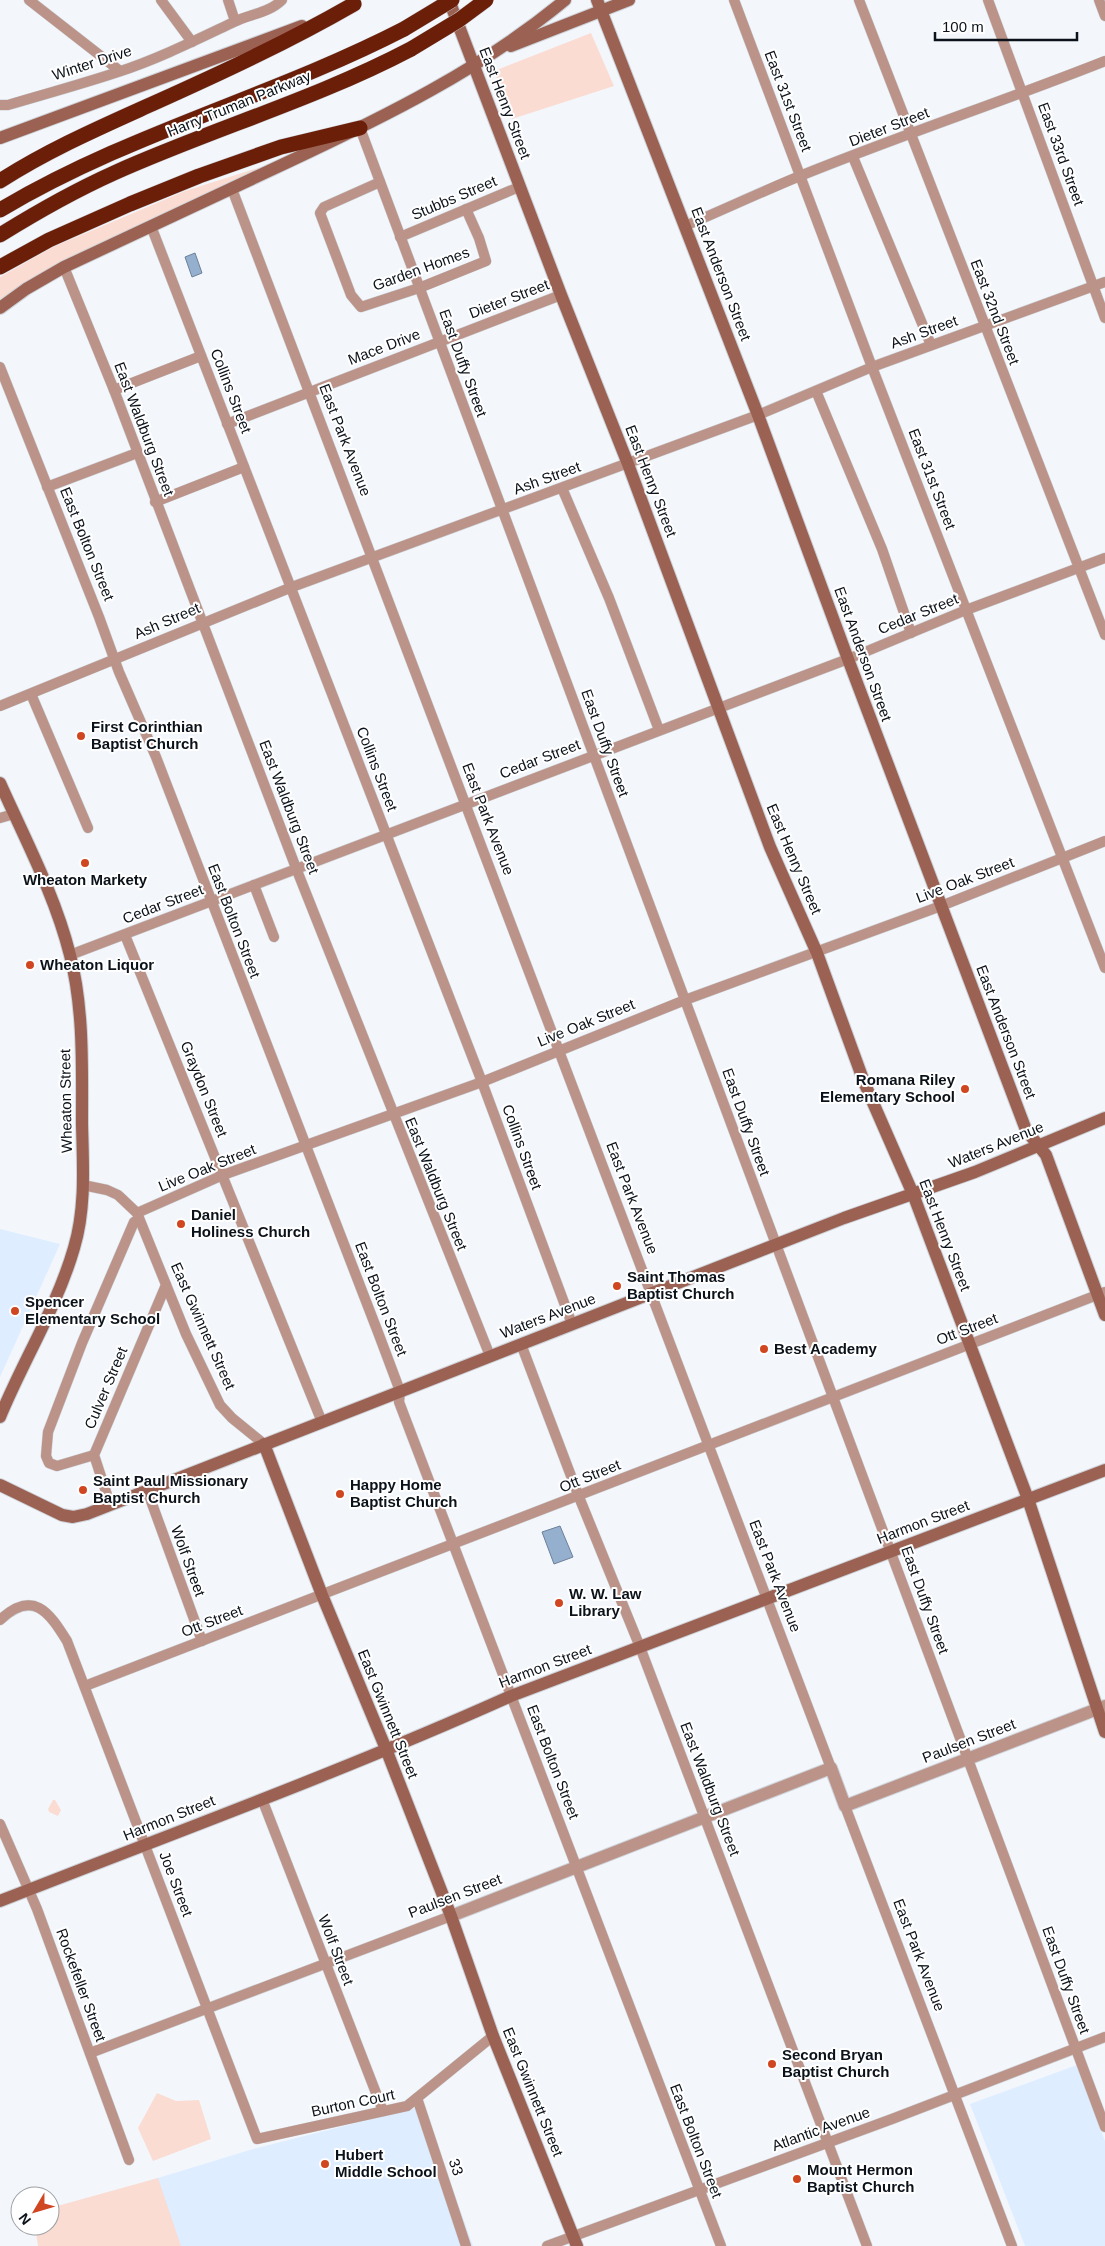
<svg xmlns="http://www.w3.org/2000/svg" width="1105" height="2246" font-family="Helvetica,sans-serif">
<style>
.built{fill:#deedff}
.green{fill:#fbdcd3}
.water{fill:#95afce;stroke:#6c8098}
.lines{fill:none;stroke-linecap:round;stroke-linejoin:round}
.minor-casing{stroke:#ced2d8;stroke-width:11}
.tertiary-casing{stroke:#ced2d8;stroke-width:14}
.secondary-casing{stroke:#ced2d8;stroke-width:14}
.motorway-casing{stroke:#ced2d8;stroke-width:16}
.minor{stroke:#bb9388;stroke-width:10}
.tertiary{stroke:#bb9388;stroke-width:12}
.secondary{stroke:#9b6253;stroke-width:12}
.motorway{stroke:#6b1e08;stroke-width:15}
.motorway-bridge-casing{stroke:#ced2d8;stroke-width:16;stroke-linecap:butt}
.motorway-bridge{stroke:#6b1e08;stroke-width:15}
.poi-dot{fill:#cf4620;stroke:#fff;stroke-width:2}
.labels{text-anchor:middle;stroke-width:4;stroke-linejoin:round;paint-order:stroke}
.street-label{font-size:15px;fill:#0b121a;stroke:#fff}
.poi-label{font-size:15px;font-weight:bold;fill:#0b121a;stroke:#fff;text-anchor:start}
</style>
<rect width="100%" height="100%" fill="#f3f7fc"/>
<!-- built -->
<g class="built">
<polygon points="0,1229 60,1244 0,1377"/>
<polygon points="1077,2065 1105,2141 1105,2246 1025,2246 970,2104"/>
<polygon points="423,2106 473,2246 44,2246 50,2226 50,2211 253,2149"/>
</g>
<!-- green -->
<g class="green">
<polygon points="591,33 614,86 512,119 494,71"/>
<polygon points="264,166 70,258 0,299 0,277 53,247 185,191"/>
<polygon points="53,1800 55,1800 61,1810 58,1816 49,1812 48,1809"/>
<polygon points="157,2093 176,2101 199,2100 211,2139 153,2161 138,2128"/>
<polygon points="158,2178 181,2246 38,2246 35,2226 50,2226 50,2208"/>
</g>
<!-- water -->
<g class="water">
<polygon points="195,253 202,273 192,277 185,257"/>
<polygon points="560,1526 573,1557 554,1564 542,1532"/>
</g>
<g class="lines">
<!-- minor casing -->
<g class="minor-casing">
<g id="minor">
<polyline points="29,0 120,71"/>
<polyline points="161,0 192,42"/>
<polyline points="228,0 235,21"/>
<polyline points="734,0 872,367 1105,968"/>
<polyline points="859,0 1105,635"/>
<polyline points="988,0 1105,318"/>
<polyline points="1099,0 1105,16"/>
<path d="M 0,105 L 8,105 C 45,94 82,84 118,72 C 158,59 196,40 234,22 C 250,14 269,13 282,0"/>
<polyline points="360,128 1105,2127"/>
<polyline points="853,157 931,345"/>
<polyline points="380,182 324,207 320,213 351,295 361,307 419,288 486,261 479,238 466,209"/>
<polyline points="232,189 831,1768"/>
<polyline points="151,226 482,1082 572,1324"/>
<path d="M 685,226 C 723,210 761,192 800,176 C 901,135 1004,101 1105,61"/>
<polyline points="400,237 519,187"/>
<polyline points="64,267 114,390 296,868 490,1356"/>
<polyline points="0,367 99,617 119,672 156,757 379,1335 400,1391 399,1402 721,2246"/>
<polyline points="114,390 201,356"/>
<polyline points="816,391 882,549 911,633"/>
<polyline points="227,424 561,295"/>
<polyline points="47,487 137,453"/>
<polyline points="562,488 609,598 659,730"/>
<polyline points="155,502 244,467"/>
<polyline points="31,694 88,828"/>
<polyline points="0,706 292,587 758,415 872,367 1105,282"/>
<polyline points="0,818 14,814"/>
<polyline points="254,885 274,937"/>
<polyline points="125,935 322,1422"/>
<polyline points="70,955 848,659 966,610 1105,558"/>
<polyline points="83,1185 107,1190 118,1195 137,1213 186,1334 220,1405 232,1418 264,1444"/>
<polyline points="137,1213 223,1175 482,1082 685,1000 941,906 1105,841"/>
<polyline points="521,1344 579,1497 640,1647 867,2246"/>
<polyline points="94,1455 57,1466 49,1463 46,1456 48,1432 82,1343 134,1222 139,1219"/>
<polyline points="147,1490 202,1641"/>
<polyline points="110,1504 94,1455 166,1285"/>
<path d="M 0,1620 C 33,1589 49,1612 67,1641 L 257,2139 L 407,2106 L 493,2036"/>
<polyline points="85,1686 1105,1292"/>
<polyline points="262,1799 383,2111"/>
<polyline points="845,1806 1012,2246"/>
<polyline points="0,1824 37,1909 129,2160"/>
<polyline points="90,2053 451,1916"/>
<polyline points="417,2098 466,2246"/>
<polyline points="547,2246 892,2119 1105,2037"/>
</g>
</g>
<!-- tertiary casing -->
<g class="tertiary-casing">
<polyline id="tertiary" points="451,1916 831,1768 845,1806 1105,1706"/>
</g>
<!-- secondary casing -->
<g class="secondary-casing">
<g id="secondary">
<polyline points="449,0 561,295 628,464 770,847 817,953 864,1082 913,1194 1028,1499 1105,1732"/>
<polyline points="597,0 758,415 848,659 1026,1130 1046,1155 1105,1315"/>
<polyline points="511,46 629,0"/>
<polyline points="0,138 302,26"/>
<path d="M 0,308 L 26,289 L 64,267 C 139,232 213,197 288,162 C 384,117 482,69 565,0"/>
<path d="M 0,783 C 25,839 55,895 70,955 C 84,1009 82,1068 82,1124 C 83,1165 86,1208 74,1248 C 57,1307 23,1361 0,1417"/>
<polyline points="264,1444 322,1595 386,1749 451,1916 493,2036 577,2246"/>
<polyline points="0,1485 62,1515 73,1517 87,1514 844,1218 975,1172 1105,1118"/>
<path d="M 0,1901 C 171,1834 344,1771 511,1696 L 1105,1470"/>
</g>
</g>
<!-- motorway casing -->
<g class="motorway-casing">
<g id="motorway">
<path d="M 0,181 C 48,150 101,127 152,104 C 221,73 288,42 354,4"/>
<path d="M 0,210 C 129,133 272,97 404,29"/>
<path d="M 0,235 C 37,212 74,191 114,173 C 212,129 316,99 411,49"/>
<polyline points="0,267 49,240 130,204 199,176 281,147 360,128"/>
</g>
</g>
<!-- minor -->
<use href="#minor" class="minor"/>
<!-- tertiary -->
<use href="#tertiary" class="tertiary"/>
<!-- secondary -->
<use href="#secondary" class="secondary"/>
<!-- motorway -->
<use href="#motorway" class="motorway"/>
<!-- motorway-bridge casing -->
<g class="motorway-bridge-casing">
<g id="motorway-bridge">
<polyline points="404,29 452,0"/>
<polyline points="411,49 459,20 486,0"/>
</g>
</g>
<!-- motorway-bridge -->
<use href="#motorway-bridge" class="motorway-bridge"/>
</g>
<!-- markers -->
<g class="poi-dot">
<circle cx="81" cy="736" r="5"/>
<circle cx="85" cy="863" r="5"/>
<circle cx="30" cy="965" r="5"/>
<circle cx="965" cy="1089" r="5"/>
<circle cx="181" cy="1224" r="5"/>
<circle cx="617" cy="1286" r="5"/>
<circle cx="15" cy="1311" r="5"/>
<circle cx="764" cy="1349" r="5"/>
<circle cx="83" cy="1490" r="5"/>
<circle cx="340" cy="1494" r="5"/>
<circle cx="559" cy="1603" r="5"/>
<circle cx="772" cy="2064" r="5"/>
<circle cx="325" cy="2164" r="5"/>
<circle cx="797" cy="2179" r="5"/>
</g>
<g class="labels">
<!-- street labels -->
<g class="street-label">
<text transform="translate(92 63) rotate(-18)" y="5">Winter Drive</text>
<text transform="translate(788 101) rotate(69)" y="5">East 31st Street</text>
<text transform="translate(505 103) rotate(69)" y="5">East Henry Street</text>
<text transform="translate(239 104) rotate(-22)" y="5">Harry Truman Parkway</text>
<text transform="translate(889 127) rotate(-21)" y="5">Dieter Street</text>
<text transform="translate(1061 154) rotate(70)" y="5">East 33rd Street</text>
<text transform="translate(454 198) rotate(-23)" y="5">Stubbs Street</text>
<text transform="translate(421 269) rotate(-20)" y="5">Garden Homes</text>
<text transform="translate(721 274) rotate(69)" y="5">East Anderson Street</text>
<text transform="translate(509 299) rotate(-21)" y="5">Dieter Street</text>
<text transform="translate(995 312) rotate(69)" y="5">East 32nd Street</text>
<text transform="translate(924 332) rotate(-20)" y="5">Ash Street</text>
<text transform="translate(384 347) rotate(-21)" y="5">Mace Drive</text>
<text transform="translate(463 363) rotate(70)" y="5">East Duffy Street</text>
<text transform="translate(231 391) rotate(69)" y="5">Collins Street</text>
<text transform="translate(144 429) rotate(69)" y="5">East Waldburg Street</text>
<text transform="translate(345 440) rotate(69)" y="5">East Park Avenue</text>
<text transform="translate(547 478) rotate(-20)" y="5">Ash Street</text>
<text transform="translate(932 479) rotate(69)" y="5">East 31st Street</text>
<text transform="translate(651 481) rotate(69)" y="5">East Henry Street</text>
<text transform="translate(87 544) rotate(68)" y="5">East Bolton Street</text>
<text transform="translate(918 614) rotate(-22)" y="5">Cedar Street</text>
<text transform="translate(167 621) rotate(-23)" y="5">Ash Street</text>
<text transform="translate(863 654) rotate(70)" y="5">East Anderson Street</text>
<text transform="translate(605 743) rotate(70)" y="5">East Duffy Street</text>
<text transform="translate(540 759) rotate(-21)" y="5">Cedar Street</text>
<text transform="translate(377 769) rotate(69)" y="5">Collins Street</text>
<text transform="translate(289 807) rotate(69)" y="5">East Waldburg Street</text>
<text transform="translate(488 819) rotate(69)" y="5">East Park Avenue</text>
<text transform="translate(794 859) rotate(67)" y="5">East Henry Street</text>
<text transform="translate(965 880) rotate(-21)" y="5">Live Oak Street</text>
<text transform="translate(163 904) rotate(-21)" y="5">Cedar Street</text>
<text transform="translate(234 921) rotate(69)" y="5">East Bolton Street</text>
<text transform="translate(586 1023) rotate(-22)" y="5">Live Oak Street</text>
<text transform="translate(1006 1032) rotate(69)" y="5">East Anderson Street</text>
<text transform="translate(204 1089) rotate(68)" y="5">Graydon Street</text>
<text transform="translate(66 1101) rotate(-91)" y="5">Wheaton Street</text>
<text transform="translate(746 1122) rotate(70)" y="5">East Duffy Street</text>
<text transform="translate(996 1145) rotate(-22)" y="5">Waters Avenue</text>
<text transform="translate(522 1147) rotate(70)" y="5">Collins Street</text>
<text transform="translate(207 1168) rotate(-22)" y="5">Live Oak Street</text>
<text transform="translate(436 1184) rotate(68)" y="5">East Waldburg Street</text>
<text transform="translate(632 1198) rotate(69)" y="5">East Park Avenue</text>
<text transform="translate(945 1235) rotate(69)" y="5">East Henry Street</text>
<text transform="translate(381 1299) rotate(69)" y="5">East Bolton Street</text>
<text transform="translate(548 1316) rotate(-21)" y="5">Waters Avenue</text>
<text transform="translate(203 1326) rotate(66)" y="5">East Gwinnett Street</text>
<text transform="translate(967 1329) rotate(-21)" y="5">Ott Street</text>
<text transform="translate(106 1388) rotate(-67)" y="5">Culver Street</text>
<text transform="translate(590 1476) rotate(-22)" y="5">Ott Street</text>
<text transform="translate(923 1522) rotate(-21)" y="5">Harmon Street</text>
<text transform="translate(188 1561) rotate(70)" y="5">Wolf Street</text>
<text transform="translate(775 1576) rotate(69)" y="5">East Park Avenue</text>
<text transform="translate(925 1600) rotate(70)" y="5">East Duffy Street</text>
<text transform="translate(212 1621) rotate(-21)" y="5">Ott Street</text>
<text transform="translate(545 1666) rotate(-21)" y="5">Harmon Street</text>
<text transform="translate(388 1714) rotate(68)" y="5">East Gwinnett Street</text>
<text transform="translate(969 1741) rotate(-21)" y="5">Paulsen Street</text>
<text transform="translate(553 1762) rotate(69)" y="5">East Bolton Street</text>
<text transform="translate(710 1789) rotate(69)" y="5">East Waldburg Street</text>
<text transform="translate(169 1818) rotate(-22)" y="5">Harmon Street</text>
<text transform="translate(176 1884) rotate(69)" y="5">Joe Street</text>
<text transform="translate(455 1896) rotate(-21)" y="5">Paulsen Street</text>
<text transform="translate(336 1950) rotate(69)" y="5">Wolf Street</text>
<text transform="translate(919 1955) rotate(69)" y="5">East Park Avenue</text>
<text transform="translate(1066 1980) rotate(70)" y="5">East Duffy Street</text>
<text transform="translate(81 1985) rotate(70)" y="5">Rockefeller Street</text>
<text transform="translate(533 2092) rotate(68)" y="5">East Gwinnett Street</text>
<text transform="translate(353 2103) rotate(-12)" y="5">Burton Court</text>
<text transform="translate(821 2129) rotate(-20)" y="5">Atlantic Avenue</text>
<text transform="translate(696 2141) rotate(69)" y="5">East Bolton Street</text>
<text transform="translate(456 2167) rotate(71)" y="5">33</text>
</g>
<!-- poi labels -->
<g class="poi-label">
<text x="91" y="732">First Corinthian<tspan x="91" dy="17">Baptist Church</tspan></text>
<text x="85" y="885" text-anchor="middle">Wheaton Markety</text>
<text x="40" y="970">Wheaton Liquor</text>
<text x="955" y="1085" text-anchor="end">Romana Riley<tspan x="955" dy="17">Elementary School</tspan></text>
<text x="191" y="1220">Daniel<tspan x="191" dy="17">Holiness Church</tspan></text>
<text x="627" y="1282">Saint Thomas<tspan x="627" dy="17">Baptist Church</tspan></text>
<text x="25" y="1307">Spencer<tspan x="25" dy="17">Elementary School</tspan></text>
<text x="774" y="1354">Best Academy</text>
<text x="93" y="1486">Saint Paul Missionary<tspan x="93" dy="17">Baptist Church</tspan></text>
<text x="350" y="1490">Happy Home<tspan x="350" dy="17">Baptist Church</tspan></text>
<text x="569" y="1599">W. W. Law<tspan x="569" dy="17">Library</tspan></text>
<text x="782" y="2060">Second Bryan<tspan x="782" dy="17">Baptist Church</tspan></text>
<text x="335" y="2160">Hubert<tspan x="335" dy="17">Middle School</tspan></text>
<text x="807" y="2175">Mount Hermon<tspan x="807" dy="17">Baptist Church</tspan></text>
</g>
</g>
<!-- north arrow -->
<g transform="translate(35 2211) rotate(232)"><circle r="24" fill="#ffffff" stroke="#9da0a3"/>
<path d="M0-4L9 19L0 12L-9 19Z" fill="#cf4620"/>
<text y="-8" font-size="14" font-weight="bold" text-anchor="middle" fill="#0b121a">N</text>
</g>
<!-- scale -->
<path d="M935 32v8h142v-8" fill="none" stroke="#0b121a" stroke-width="2.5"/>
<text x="942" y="32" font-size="15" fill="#0b121a" stroke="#ffffff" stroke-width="4" paint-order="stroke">100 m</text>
</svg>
